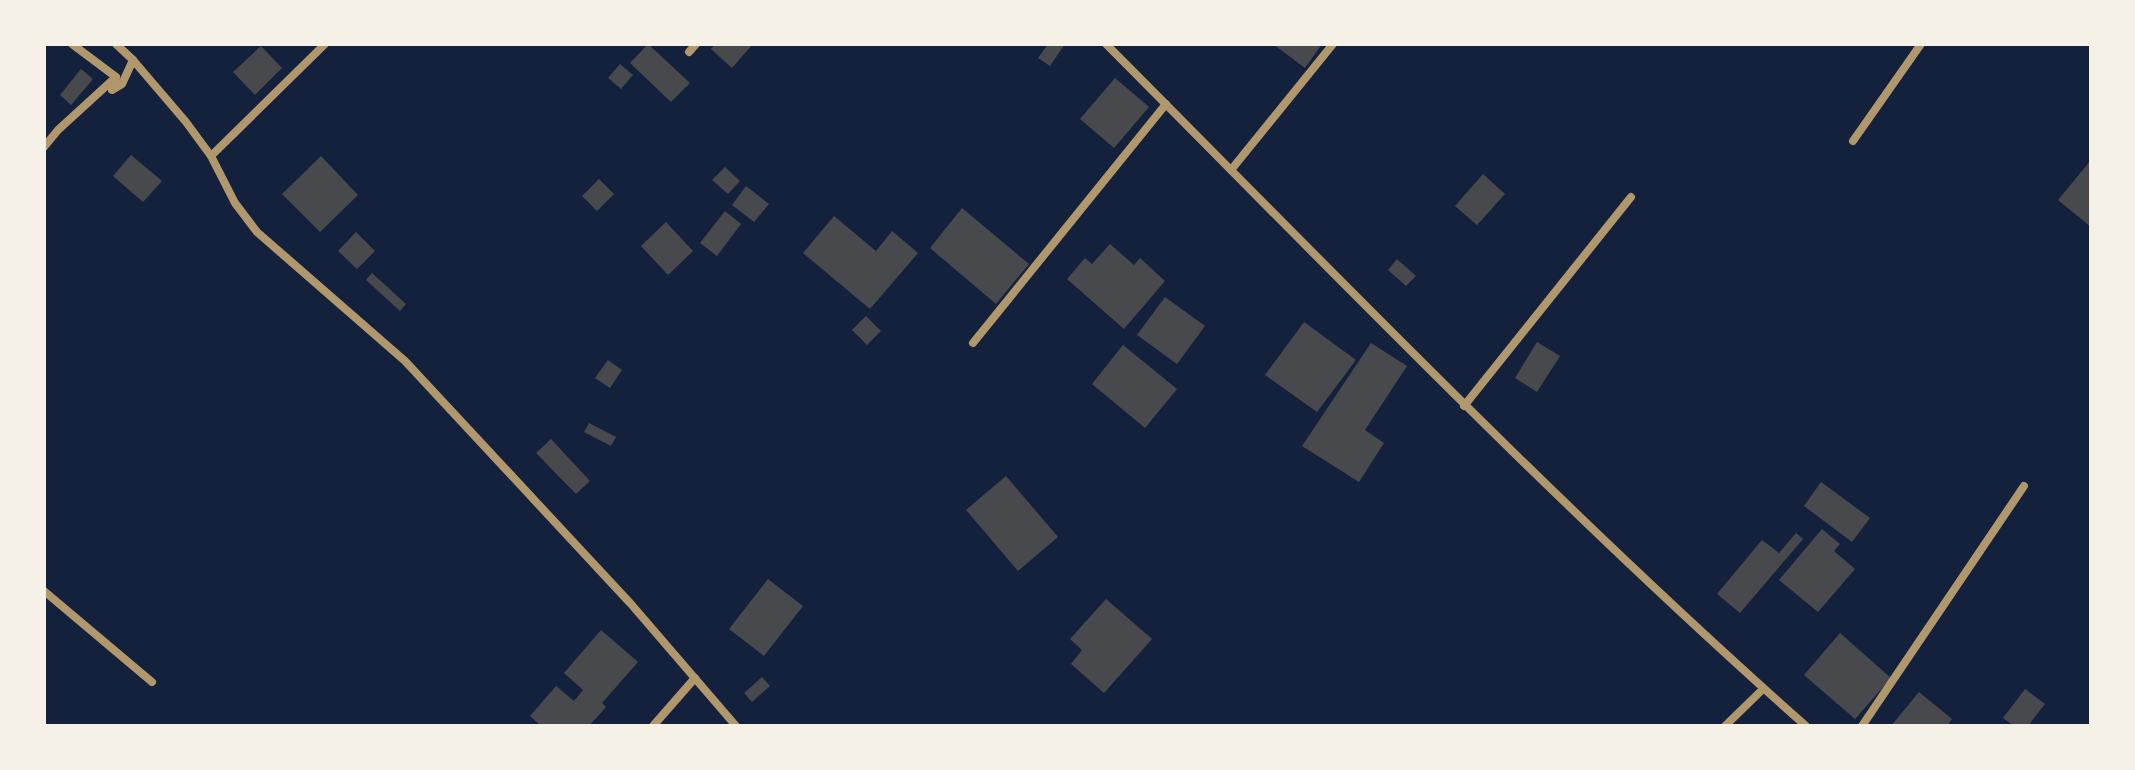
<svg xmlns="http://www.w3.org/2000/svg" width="2135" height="770" font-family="'PT Sans Narrow',sans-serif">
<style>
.building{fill:#48494c}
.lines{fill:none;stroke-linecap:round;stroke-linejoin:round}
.minor{stroke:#b1986c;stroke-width:8}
</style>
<rect width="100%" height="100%" fill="#14213d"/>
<!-- building -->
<g class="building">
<polygon points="648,44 690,83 671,102 630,63"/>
<polygon points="715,44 753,44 732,68 711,49"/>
<polygon points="1048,44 1065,44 1050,66 1038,58"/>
<polygon points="1273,44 1322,44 1305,68"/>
<polygon points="261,46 282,68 255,95 233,72"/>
<polygon points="620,64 633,75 621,89 608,78"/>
<polygon points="81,69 93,79 71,105 60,95"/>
<polygon points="1115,78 1149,107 1114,148 1080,119"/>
<polygon points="131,155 162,181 143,202 113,176"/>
<polygon points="321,156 358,195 320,232 282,194"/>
<polygon points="2091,160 2091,227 2058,200"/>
<polygon points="725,167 740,181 728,194 712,180"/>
<polygon points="1483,174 1505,194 1477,225 1455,206"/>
<polygon points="599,179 614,194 597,211 582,196"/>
<polygon points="746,186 769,204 754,222 732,205"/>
<polygon points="962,208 1029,264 996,304 930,248"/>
<polygon points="725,211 741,224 717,256 700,243"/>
<polygon points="834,216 876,251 892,231 918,253 870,309 803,253"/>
<polygon points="666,222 693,251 668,275 641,246"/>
<polygon points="356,232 375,251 357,269 338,251"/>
<polygon points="1110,244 1134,265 1140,258 1165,281 1124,329 1067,279 1085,258 1092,264"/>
<polygon points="1397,259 1416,276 1406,286 1388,270"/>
<polygon points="372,273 406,304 400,311 366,280"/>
<polygon points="1165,297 1205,326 1177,364 1137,335"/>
<polygon points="866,316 881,331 867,345 852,330"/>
<polygon points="1304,322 1356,360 1317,412 1265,375"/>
<polygon points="1537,342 1560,356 1537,392 1515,378"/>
<polygon points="1371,343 1407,366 1365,430 1384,443 1359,482 1302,446"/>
<polygon points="1123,345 1177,389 1145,428 1092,384"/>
<polygon points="608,360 622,370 610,388 595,378"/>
<polygon points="589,423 616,437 611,446 584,432"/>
<polygon points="551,439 590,481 576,494 536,453"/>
<polygon points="1006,476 1058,537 1018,571 966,510"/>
<polygon points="1821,482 1870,518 1852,542 1804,506"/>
<polygon points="1822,529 1840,544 1834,551 1855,569 1818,612 1779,580"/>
<polygon points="1796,533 1803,539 1740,613 1717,594 1762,540 1779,553"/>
<polygon points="768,579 803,606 764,656 729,629"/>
<polygon points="1106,599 1152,639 1104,693 1071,664 1082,650 1070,639"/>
<polygon points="601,630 638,662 602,703 606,707 589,726 541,726 530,716 556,686 574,701 583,690 564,673"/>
<polygon points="1840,633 1891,678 1855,719 1804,675"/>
<polygon points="762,677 770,686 752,702 744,693"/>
<polygon points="2025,689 2045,704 2028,726 2014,726 2003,718"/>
<polygon points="1919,692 1952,719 1947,726 1891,726"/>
</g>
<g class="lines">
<!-- minor -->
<g class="minor">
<polyline points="72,44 116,77"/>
<polyline points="116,44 133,60 186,122 211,156 235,203 257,232 405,361 631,604 736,726"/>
<path d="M 1106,44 C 1336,275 1562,510 1806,726"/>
<polyline points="689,52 696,44"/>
<polyline points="1853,141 1921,44"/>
<polyline points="44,147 58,130 116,77 112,90 122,84 133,60"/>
<polyline points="211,156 325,44"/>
<polyline points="1231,170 1333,44"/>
<polyline points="973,343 1166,104"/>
<polyline points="1464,406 1631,197"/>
<polyline points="44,591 152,682"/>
<polyline points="653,726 695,678"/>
<polyline points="1725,726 1763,689"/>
<polyline points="1862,726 2024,486"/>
</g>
</g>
<!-- border -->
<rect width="2135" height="770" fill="none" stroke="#f6f1e7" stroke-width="92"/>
</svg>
